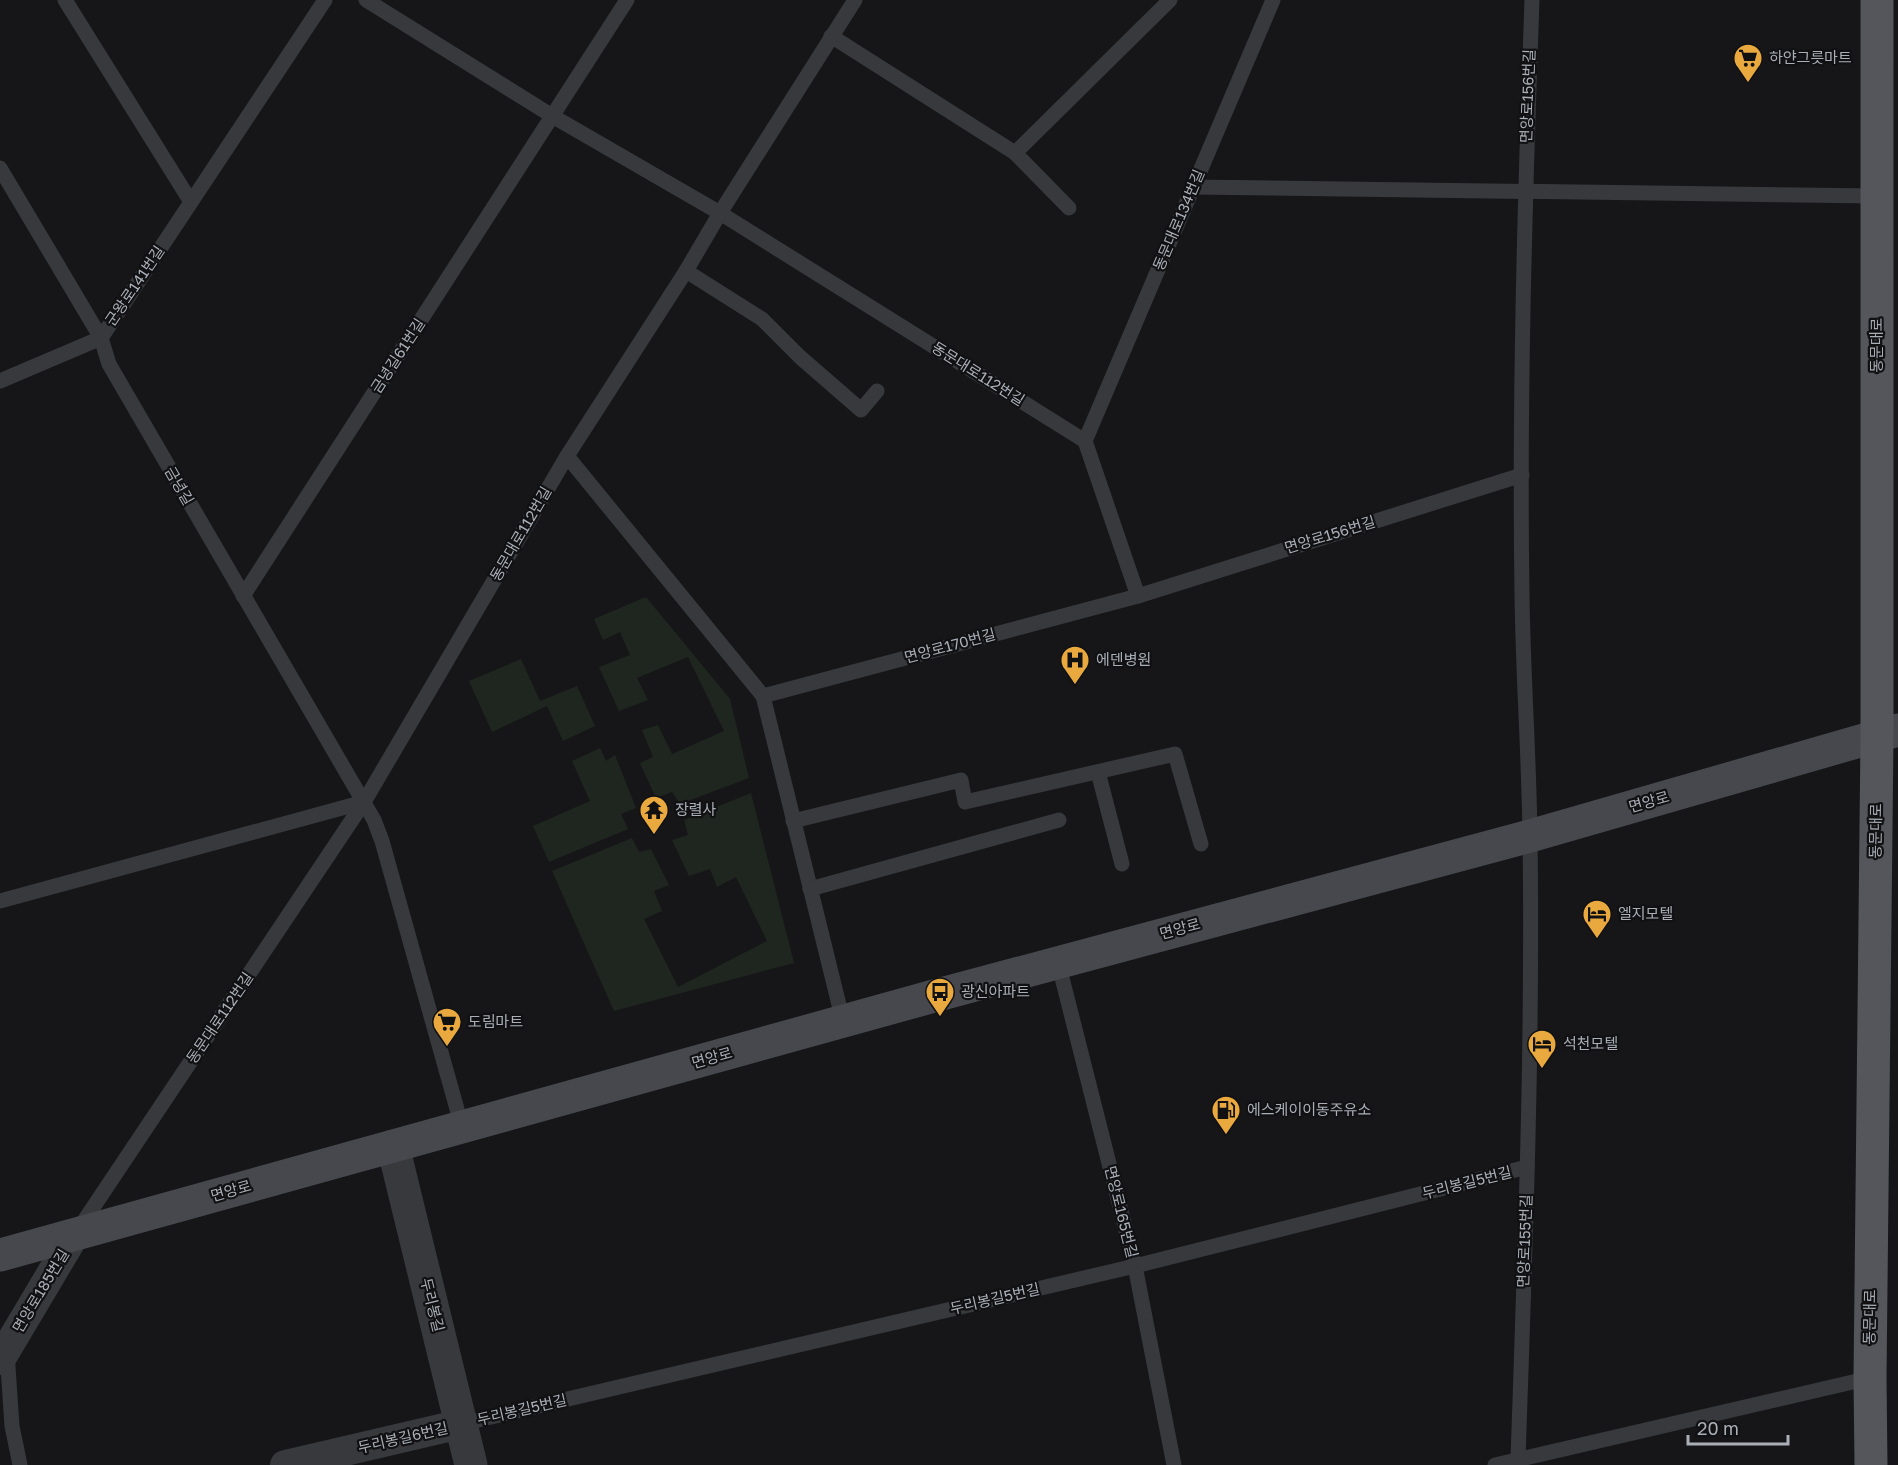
<svg xmlns="http://www.w3.org/2000/svg" width="1898" height="1465" font-family="'Golos Text','Noto Sans KR',sans-serif">
<style>
.green{fill:#1f261f}
.lines{fill:none;stroke-linecap:round;stroke-linejoin:round}
.service{stroke:#38393d;stroke-width:15}
.minor{stroke:#38393d;stroke-width:30}
.tertiary{stroke:#38393d;stroke-width:33}
.secondary{stroke:#46484d;stroke-width:33}
.primary{stroke:#54565c;stroke-width:33}
.labels{text-anchor:middle;stroke-width:4.5;stroke-linejoin:round;paint-order:stroke}
.poi-label{font-size:15px;fill:#a9aeb7;stroke:#111113;text-anchor:start}
.street-label{font-size:15px;fill:#a9aeb7;stroke:#111113}
</style>
<rect width="100%" height="100%" fill="#161618"/>
<!-- green -->
<g class="green">
<polygon points="646,597 730,699 749,778 680,804 672,792 656,798 640,763 653,757 642,730 658,725 672,754 724,731 688,657 637,678 648,700 619,711 599,667 630,655 620,632 603,640 594,619"/>
<polygon points="521,659 540,701 577,686 595,726 563,741 547,706 492,732 469,681"/>
<polygon points="600,748 606,761 615,755 636,808 621,814 628,829 549,862 533,826 590,801 572,761"/>
<polygon points="751,793 794,963 614,1011 552,871 632,838 639,852 651,849 669,885 654,891 662,911 644,919 678,987 767,941 736,877 717,887 710,869 689,876 672,840 688,835 684,820"/>
</g>
<g class="lines">
<!-- service -->
<g class="service">
<polyline points="65,0 191,202"/>
<polyline points="366,0 554,117 720,213 1085,441"/>
<polyline points="831,36 1015,153 1069,208"/>
<polyline points="1015,153 1170,0"/>
<polyline points="0,168 101,338 109,364 374,820 382,841 462,1127"/>
<polyline points="1193,187 1877,196"/>
<polyline points="686,271 762,319 800,357 861,410 877,391"/>
<polyline points="0,381 101,338 325,0"/>
<polyline points="1085,441 1273,0"/>
<polyline points="1085,441 1138,596"/>
<polyline points="567,456 763,696 843,1021"/>
<polyline points="243,596 627,0"/>
<polyline points="763,696 1138,596 1522,475"/>
<polyline points="1098,772 1122,864"/>
<polyline points="793,821 961,780 965,802 1175,754 1201,844"/>
<polyline points="810,889 1059,820"/>
<polyline points="0,901 364,802"/>
<polyline points="1058,962 1135,1266 1174,1465"/>
<polyline points="78,1230 364,802 567,456 686,271 720,213 855,0"/>
<polyline points="7,1352 12,1426 20,1465"/>
<polyline points="461,1424 1135,1266 1527,1167"/>
<polyline points="1495,1465 1870,1378"/>
<path d="M 1519,1465 L 1518,1459 C 1525,1252 1533,1044 1530,836 C 1529,755 1523,675 1522,594 C 1519,396 1525,198 1532,0"/>
</g>
<!-- minor -->
<g class="minor">
<polyline points="0,1360 75,1234"/>
<polyline points="285,1465 461,1424"/>
</g>
<!-- tertiary -->
<polyline class="tertiary" points="393,1146 471,1465"/>
<!-- secondary -->
<polyline class="secondary" points="0,1255 934,996 1530,836 1898,730"/>
<!-- primary -->
<polyline class="primary" points="1871,1465 1870,1378 1877,736 1877,0"/>
</g>
<!-- icons -->
<defs>
<g id="supermarket-pin" transform="scale(1.5)"><path d="M0 17L-7.5 6A9.5 9.5 0 1 1 7.5 6Z" fill="#e9a93e" stroke="#111113"/><path d="M-6-5.5h2.5l.6 2H6L4.5 2H-2.5L-4.4-4H-6ZM-1.5 3.2a1.3 1.3 0 1 0 .1 0ZM3 3.2a1.3 1.3 0 1 0 .1 0Z" fill="#111"/></g>
<g id="hospital-pin" transform="scale(1.5)"><path d="M0 17L-7.5 6A9.5 9.5 0 1 1 7.5 6Z" fill="#e9a93e" stroke="#111113"/><path d="M-5-5h3v3.5h4V-5h3V5h-3V1.5h-4V5h-3Z" fill="#111"/></g>
<g id="temple-pin" transform="scale(1.5)"><path d="M0 17L-7.5 6A9.5 9.5 0 1 1 7.5 6Z" fill="#e9a93e" stroke="#111113"/><path d="M0-6L5-2H3V0L6.5 2.5H4V6H1.5V3h-3V6H-4V2.5H-6.5L-3 0V-2H-5Z" fill="#111"/></g>
<g id="hotel-pin" transform="scale(1.5)"><path d="M0 17L-7.5 6A9.5 9.5 0 1 1 7.5 6Z" fill="#e9a93e" stroke="#111113"/><path d="M-6-4.5h1.5V1H6V5H4.5V3h-9V5H-6ZM-4 0a1.8 1.8 0 1 1 3.6 0ZM.5 0V-2.5h3Q6-2.5 6 0Z" fill="#111"/></g>
<g id="bus-pin" transform="scale(1.5)"><path d="M0 17L-7.5 6A9.5 9.5 0 1 1 7.5 6Z" fill="#e9a93e" stroke="#111113"/><path d="M-5-6H5V4H4V6H2V4H-2V6H-4V4H-5ZM-3.5-4V0h7V-4ZM-3.5 1.2v1.5H-2V1.2ZM2 1.2v1.5H3.5V1.2Z" fill="#111"/></g>
<g id="fuel-pin" transform="scale(1.5)"><path d="M0 17L-7.5 6A9.5 9.5 0 1 1 7.5 6Z" fill="#e9a93e" stroke="#111113"/><path d="M-5.5-6h7V0h2V4h1.3V-2.5L3-4.5l.8-.8L6-3V5H2.5V1h-1V6h-7ZM-4.2-4.7v3.2H.2V-4.7Z" fill="#111"/></g>
</defs>
<g fill-rule="evenodd">
<use href="#supermarket-pin" x="1748" y="58"/>
<use href="#hospital-pin" x="1075" y="660"/>
<use href="#temple-pin" x="654" y="810"/>
<use href="#hotel-pin" x="1597" y="914"/>
<use href="#bus-pin" x="940" y="992"/>
<use href="#supermarket-pin" x="447" y="1022"/>
<use href="#hotel-pin" x="1542" y="1044"/>
<use href="#fuel-pin" x="1226" y="1110"/>
</g>
<g class="labels">
<!-- poi labels -->
<g class="poi-label">
<text x="1769" y="63">하얀그릇마트</text>
<text x="1096" y="665">에덴병원</text>
<text x="675" y="815">장렬사</text>
<text x="1618" y="919">엘지모텔</text>
<text x="961" y="997">광신아파트</text>
<text x="468" y="1027">도림마트</text>
<text x="1563" y="1049">석천모텔</text>
<text x="1247" y="1115">에스케이이동주유소</text>
</g>
<!-- street labels -->
<g class="street-label">
<text transform="translate(1528 96) rotate(-88)" y="5">면앙로156번길</text>
<text transform="translate(1179 220) rotate(-67)" y="5">동문대로134번길</text>
<text transform="translate(135 286) rotate(-56)" y="5">군왕로141번길</text>
<text transform="translate(1877 345) rotate(-90)" y="5">동문대로</text>
<text transform="translate(398 356) rotate(-57)" y="5">금녕길61번길</text>
<text transform="translate(978 374) rotate(32)" y="5">동문대로112번길</text>
<text transform="translate(179 486) rotate(60)" y="5">금녕길</text>
<text transform="translate(521 534) rotate(-60)" y="5">동문대로112번길</text>
<text transform="translate(1330 535) rotate(-17)" y="5">면앙로156번길</text>
<text transform="translate(950 646) rotate(-15)" y="5">면앙로170번길</text>
<text transform="translate(1649 802) rotate(-16)" y="5">면앙로</text>
<text transform="translate(1876 831) rotate(-89)" y="5">동문대로</text>
<text transform="translate(1180 929) rotate(-15)" y="5">면앙로</text>
<text transform="translate(220 1018) rotate(-56)" y="5">동문대로112번길</text>
<text transform="translate(712 1058) rotate(-16)" y="5">면앙로</text>
<text transform="translate(1467 1183) rotate(-14)" y="5">두리봉길5번길</text>
<text transform="translate(231 1191) rotate(-16)" y="5">면앙로</text>
<text transform="translate(1121 1212) rotate(76)" y="5">면앙로165번길</text>
<text transform="translate(1525 1241) rotate(-88)" y="5">면앙로155번길</text>
<text transform="translate(41 1291) rotate(-59)" y="5">면앙로185번길</text>
<text transform="translate(995 1299) rotate(-13)" y="5">두리봉길5번길</text>
<text transform="translate(432 1305) rotate(76)" y="5">두리봉길</text>
<text transform="translate(1870 1317) rotate(-89)" y="5">동문대로</text>
<text transform="translate(522 1410) rotate(-13)" y="5">두리봉길5번길</text>
<text transform="translate(403 1438) rotate(-13)" y="5">두리봉길6번길</text>
</g>
</g>
<!-- scale -->
<path d="M1688 1435v9h100v-9" fill="none" stroke="#a9aeb7" stroke-width="3"/>
<text x="1697" y="1435" font-size="18" fill="#a9aeb7" stroke="#111113" stroke-width="4.5" paint-order="stroke">20 m</text>
</svg>
